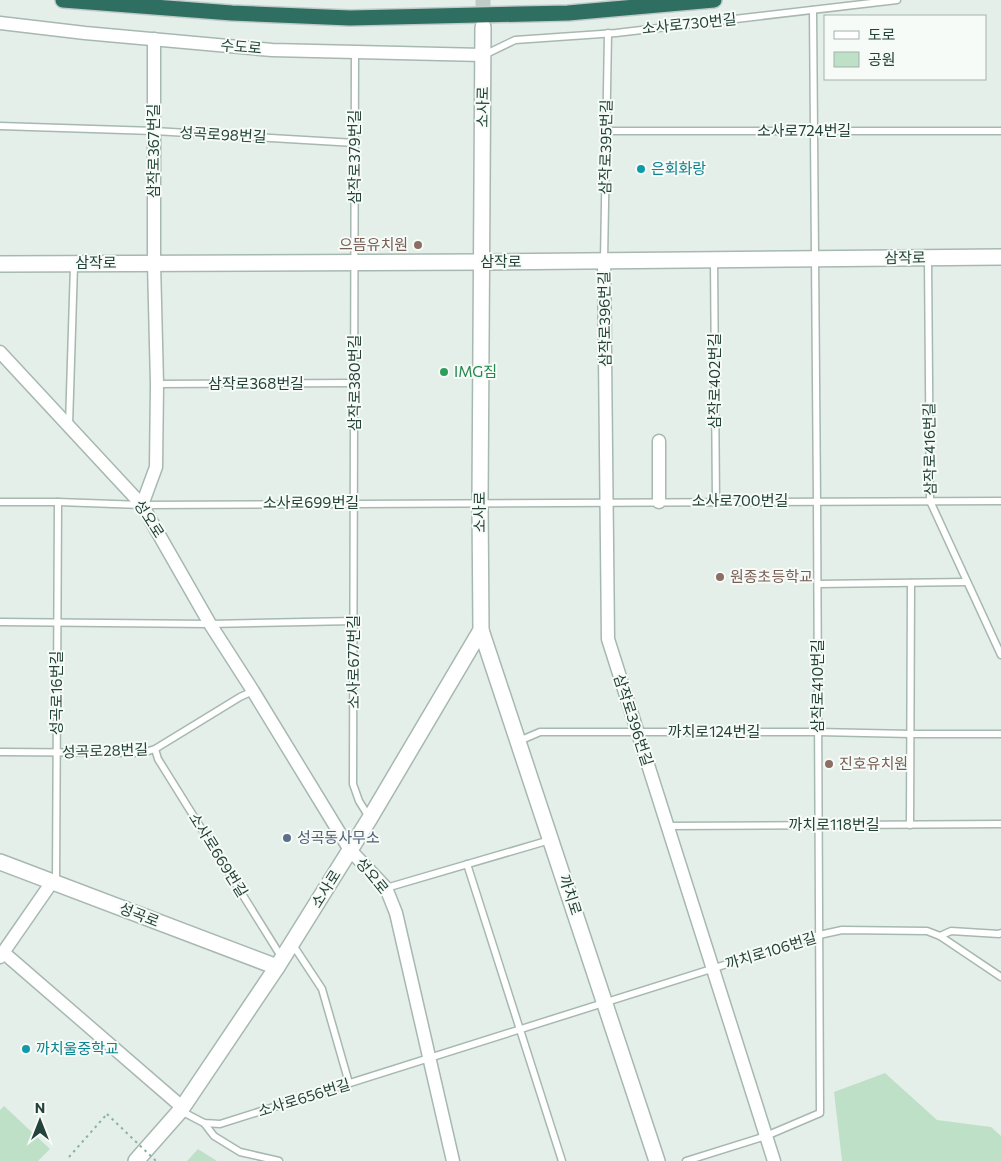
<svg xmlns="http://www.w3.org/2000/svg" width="1001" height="1161" font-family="Commissioner,'Noto Sans KR',sans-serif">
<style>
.green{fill:#bee0c7}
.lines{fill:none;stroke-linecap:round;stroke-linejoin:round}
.tertiary-tunnel{stroke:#beccc7;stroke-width:15;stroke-dasharray:15 8;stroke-linecap:butt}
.service-casing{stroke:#a7b8b1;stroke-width:9}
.minor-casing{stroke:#a7b8b1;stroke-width:15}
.tertiary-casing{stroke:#a7b8b1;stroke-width:18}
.motorway-casing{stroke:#c1cac8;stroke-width:18}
.path{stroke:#85b3a4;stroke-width:2;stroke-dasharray:2.5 4;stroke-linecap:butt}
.service{stroke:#fff;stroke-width:6}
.minor{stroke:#fff;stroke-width:12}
.tertiary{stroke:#fff;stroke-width:15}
.motorway{stroke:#2e6f61;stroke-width:15}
.path-bridge{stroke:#85b3a4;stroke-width:2;stroke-dasharray:2.5 4;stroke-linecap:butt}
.culture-dot{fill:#0f9aa8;stroke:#f6fbf8;stroke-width:2}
.education-dot{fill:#8d6e63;stroke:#f6fbf8;stroke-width:2}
.leisure-dot{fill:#2e9e5b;stroke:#f6fbf8;stroke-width:2}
.service-dot{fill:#5c6f8a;stroke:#f6fbf8;stroke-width:2}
.labels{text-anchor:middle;stroke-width:4;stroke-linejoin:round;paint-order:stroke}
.street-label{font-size:15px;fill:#234239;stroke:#f6fbf8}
.culture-label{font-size:15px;fill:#0d838f;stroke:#f6fbf8;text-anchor:start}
.education-label{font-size:15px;fill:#785e54;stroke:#f6fbf8;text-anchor:start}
.leisure-label{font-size:15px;fill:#27864d;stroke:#f6fbf8;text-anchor:start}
.service-label{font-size:15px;fill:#4e5e75;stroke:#f6fbf8;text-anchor:start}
</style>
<rect width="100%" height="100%" fill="#e5efea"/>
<!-- green -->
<g class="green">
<polygon points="885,1073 937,1120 991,1127 1001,1136 1001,1161 842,1161 834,1092"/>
<polygon points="4,1106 50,1149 38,1161 0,1161 0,1110"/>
<polygon points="198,1149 217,1161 187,1161"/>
</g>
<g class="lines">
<!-- tertiary-tunnel -->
<polyline class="tertiary-tunnel" points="483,0 483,26"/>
<!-- service casing -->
<g class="service-casing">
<g id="service">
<polyline points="355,52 353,784 359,801 369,817"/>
<polyline points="484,55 515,40 616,33 897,0"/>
<polyline points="0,126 154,131 355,143"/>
<polyline points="607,131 1001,131"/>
<polyline points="928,259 930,501 1001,655"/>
<polyline points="604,261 608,33"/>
<polyline points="714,261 716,502"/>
<polyline points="157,384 355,383"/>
<polyline points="69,425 74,265"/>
<polyline points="0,502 58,502 142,505 1001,501"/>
<polyline points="818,584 967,582"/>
<polyline points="0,622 210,624 354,621"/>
<polyline points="519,741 540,732 818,732 911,734 1001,734"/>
<polyline points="155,749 158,759 282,958"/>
<polyline points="0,752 142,753 155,749 240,697 253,691"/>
<polyline points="910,825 911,583"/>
<polyline points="667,826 1001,824"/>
<polyline points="467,864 562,1161"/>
<polyline points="56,883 58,502"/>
<polyline points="386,888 550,840"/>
<polyline points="940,936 951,931 999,934 1001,933"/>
<polyline points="293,945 322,989 349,1083"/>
<polyline points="181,1111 204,1123 220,1124 819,935 842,930 927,931 940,936 1001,977"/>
<polyline points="204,1123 214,1136 240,1152 279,1161"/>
<polyline points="686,1161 766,1136 820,1113 817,501 813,10"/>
</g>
</g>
<!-- minor casing -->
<g class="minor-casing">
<g id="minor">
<polyline points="0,23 85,33 272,50 483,55"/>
<polyline points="604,261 608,639 774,1161"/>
<polyline points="0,352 142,505 210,624 253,691 350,850 386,888 396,913 453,1161"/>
<polyline points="659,441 659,502"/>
<polyline points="142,505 156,467 157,384 154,263 154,39"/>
<polyline points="4,953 182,1107"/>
<polyline points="0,957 52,882"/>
</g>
</g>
<!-- tertiary casing -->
<g class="tertiary-casing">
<g id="tertiary">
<polyline points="0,264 481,262 1001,257"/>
<polyline points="481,630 657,1161"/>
<polyline points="0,862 277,967"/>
<polyline points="136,1161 180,1111 277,967 370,818 481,630 480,503 483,27"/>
</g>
</g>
<!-- motorway casing -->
<g class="motorway-casing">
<polyline id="motorway" points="63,0 232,13 350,18 568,13 714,0"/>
</g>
<!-- path -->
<polyline class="path" points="69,1157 107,1114"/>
<!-- service -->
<use href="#service" class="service"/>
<!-- minor -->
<use href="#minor" class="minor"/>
<!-- tertiary -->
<use href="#tertiary" class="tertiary"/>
<!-- motorway -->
<use href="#motorway" class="motorway"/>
<!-- path-bridge -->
<polyline class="path-bridge" points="107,1114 156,1161"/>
</g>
<!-- markers -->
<g class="culture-dot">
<circle cx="641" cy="169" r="5"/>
<circle cx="26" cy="1049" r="5"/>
</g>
<g class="education-dot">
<circle cx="418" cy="245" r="5"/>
<circle cx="720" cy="577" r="5"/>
<circle cx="829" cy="764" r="5"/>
</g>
<circle class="leisure-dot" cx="444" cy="372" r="5"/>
<circle class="service-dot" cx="287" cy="838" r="5"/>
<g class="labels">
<!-- street labels -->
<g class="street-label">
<text transform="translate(689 24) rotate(-6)" y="5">소사로730번길</text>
<text transform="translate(241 47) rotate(5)" y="5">수도로</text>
<text transform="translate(483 107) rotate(-89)" y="5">소사로</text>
<text x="804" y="136">소사로724번길</text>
<text transform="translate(223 135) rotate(3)" y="5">성곡로98번길</text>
<text transform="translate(606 147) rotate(-89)" y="5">삼작로395번길</text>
<text transform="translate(154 151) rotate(-90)" y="5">삼작로367번길</text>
<text transform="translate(355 157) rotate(-90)" y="5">삼작로379번길</text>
<text transform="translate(905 258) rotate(-1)" y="5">삼작로</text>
<text x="501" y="267">삼작로</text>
<text x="96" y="268">삼작로</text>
<text transform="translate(605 319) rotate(-91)" y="5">삼작로396번길</text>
<text transform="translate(715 381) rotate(-90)" y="5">삼작로402번길</text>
<text transform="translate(355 383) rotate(-90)" y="5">삼작로380번길</text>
<text x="256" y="389">삼작로368번길</text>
<text transform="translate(930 449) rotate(-91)" y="5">삼작로416번길</text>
<text x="740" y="506">소사로700번길</text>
<text x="311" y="508">소사로699번길</text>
<text transform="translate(480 512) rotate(-90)" y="5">소사로</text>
<text transform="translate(149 519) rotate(57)" y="5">성오로</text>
<text transform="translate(354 662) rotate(-90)" y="5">소사로677번길</text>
<text transform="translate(818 686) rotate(-90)" y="5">삼작로410번길</text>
<text transform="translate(57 693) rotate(-90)" y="5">성곡로16번길</text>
<text transform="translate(633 720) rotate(72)" y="5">삼작로396번길</text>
<text x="714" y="737">까치로124번길</text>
<text transform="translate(105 751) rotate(-2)" y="5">성곡로28번길</text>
<text x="834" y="830">까치로118번길</text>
<text transform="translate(218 855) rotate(58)" y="5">소사로669번길</text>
<text transform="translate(372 876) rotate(51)" y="5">성오로</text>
<text transform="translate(326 889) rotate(-58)" y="5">소사로</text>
<text transform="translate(570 895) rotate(72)" y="5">까치로</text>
<text transform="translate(139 915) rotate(21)" y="5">성곡로</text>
<text transform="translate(771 951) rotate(-17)" y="5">까치로106번길</text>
<text transform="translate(304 1098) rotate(-17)" y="5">소사로656번길</text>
</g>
<!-- culture labels -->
<g class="culture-label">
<text x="651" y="174">은회화랑</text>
<text x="36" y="1054">까치울중학교</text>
</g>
<!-- education labels -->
<g class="education-label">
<text x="408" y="250" text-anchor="end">으뜸유치원</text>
<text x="730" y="582">원종초등학교</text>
<text x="839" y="769">진호유치원</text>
</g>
<!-- leisure labels -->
<g class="leisure-label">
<text x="454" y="377">IMG짐</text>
</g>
<!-- service labels -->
<g class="service-label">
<text x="297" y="843">성곡동사무소</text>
</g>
</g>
<!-- legend -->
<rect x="824" y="15" width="162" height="65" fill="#f6fbf8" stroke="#a2b1ac"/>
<rect x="834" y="31" width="25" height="8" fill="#ffffff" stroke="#a2b1ac"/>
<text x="868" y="40" font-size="15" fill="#234239">도로</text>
<rect x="834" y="52" width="25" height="15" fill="#bee0c7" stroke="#a2b1ac"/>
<text x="868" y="65" font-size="15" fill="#234239">공원</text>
<!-- north arrow -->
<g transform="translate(40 1121)" stroke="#f6fbf8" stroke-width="4" paint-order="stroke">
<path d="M0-4L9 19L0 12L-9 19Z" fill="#234239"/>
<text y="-8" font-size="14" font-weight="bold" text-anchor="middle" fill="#234239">N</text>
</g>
</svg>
